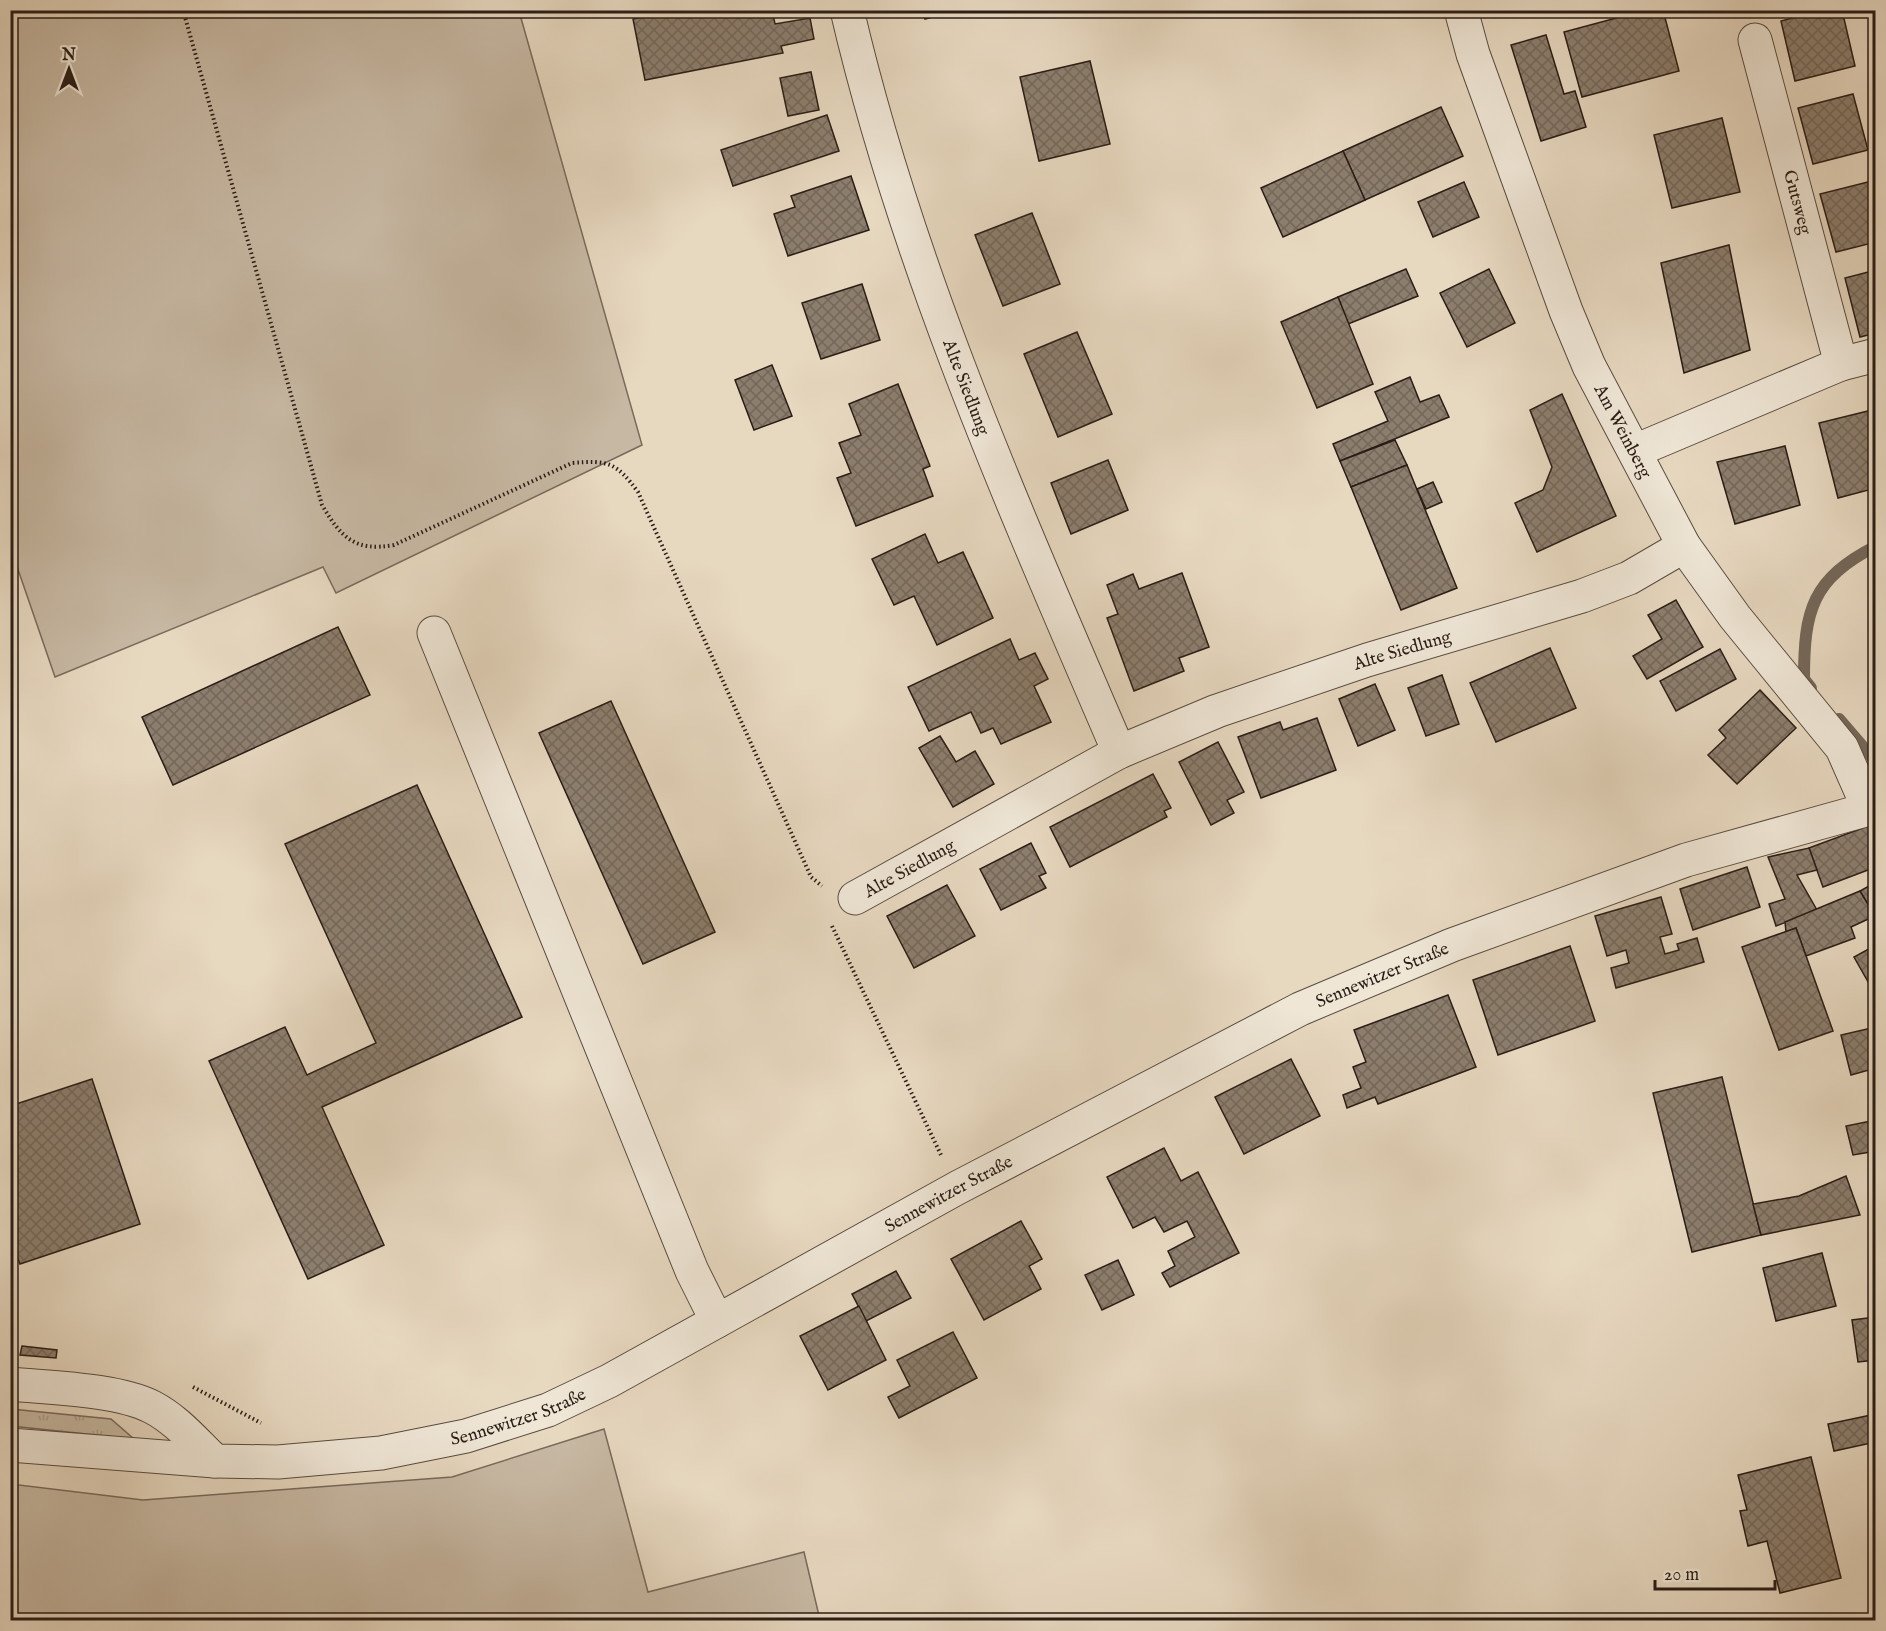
<svg xmlns="http://www.w3.org/2000/svg" width="1886" height="1631" font-family="'IM FELL English',serif">
<style>
.grass{fill:url(#grass-tufts);stroke:#786a5c;stroke-width:1.5}
.green{fill:#c7b8a3;stroke:#786a5c;stroke-width:1.5}
.lines{fill:none;stroke-linecap:round;stroke-linejoin:round}
.stream{stroke:#756759;stroke-width:12}
.building{fill:url(#building-cross-hatch);stroke:#2a1d16;stroke-width:1.5}
.minor-casing{stroke:#594c40;stroke-width:35}
.path{stroke:#2a1d16;stroke-width:4;stroke-dasharray:1.5 3;stroke-linecap:butt}
.minor{stroke:#efe6d6;stroke-width:33}
.labels{text-anchor:middle;stroke-width:6;stroke-linejoin:round;paint-order:stroke}
.street-label{font-size:18px;fill:#2a1d16;stroke:#efe6d6}
</style>
<defs>
<pattern id="grass-tufts" width="24" height="20" patternUnits="userSpaceOnUse" patternTransform="scale(1.5)"><rect width="24" height="20" fill="#c7b8a3"/><path d="M3 7l-1-3M5 7V3M7 7l1-3M15 17l-1-3M17 17v-4M19 17l1-3" fill="none" stroke="#ab9e8c"/></pattern>
<pattern id="building-cross-hatch" width="8" height="8" patternUnits="userSpaceOnUse" patternTransform="scale(1.5)"><rect width="8" height="8" fill="#8c7e6e"/><path d="M0 0l8 8M0 8l8-8" fill="none" stroke="#736759"/></pattern>
</defs>
<rect width="100%" height="100%" fill="#e7d8c0"/>
<filter id="stains"><feTurbulence type="fractalNoise" baseFrequency=".00333" numOctaves="4"/><feColorMatrix values="0 0 0 0 .2 0 0 0 0 .09 0 0 0 0 .02 0 0 0 .5 -.17"/></filter>
<radialGradient id="worn" r=".72"><stop offset=".6" stop-color="#630" stop-opacity="0"/><stop offset="1" stop-color="#630" stop-opacity=".3"/></radialGradient>
<!-- grass -->
<polygon class="grass" points="11,1409 111,1419 134,1439 11,1426"/>
<!-- green -->
<g class="green">
<polygon points="10,11 519,11 642,445 336,593 323,567 55,677 11,549"/>
<polygon points="604,1429 648,1592 804,1552 820,1620 11,1620 11,1484 143,1500 452,1477"/>
</g>
<g class="lines">
<!-- stream -->
<g class="stream">
<path d="M 1811,688 L 1804,679 C 1804,610 1812,579 1876,546"/>
<polyline points="1839,719 1876,762"/>
</g>
</g>
<!-- building -->
<g class="building">
<polygon points="675,10 772,10 775,24 810,18 814,39 781,46 783,53 645,80 633,19"/>
<polygon points="923,10 958,10 925,19"/>
<polygon points="1646,10 1663,10 1679,71 1582,97 1564,32"/>
<polygon points="1823,10 1842,10 1855,66 1795,81 1781,21"/>
<polygon points="1546,35 1564,94 1575,91 1586,127 1541,141 1511,45"/>
<polygon points="1090,61 1110,144 1039,161 1020,77"/>
<polygon points="811,72 819,110 788,116 780,78"/>
<polygon points="1853,94 1868,150 1813,164 1798,108"/>
<polygon points="1441,107 1463,156 1365,200 1343,151"/>
<polygon points="827,115 839,151 733,186 721,150"/>
<polygon points="1722,118 1740,192 1672,208 1654,135"/>
<polygon points="1343,151 1365,200 1283,237 1261,188"/>
<polygon points="851,176 869,230 788,256 774,214 795,207 791,196"/>
<polygon points="1876,180 1876,242 1836,252 1820,194"/>
<polygon points="1464,182 1479,217 1433,237 1418,202"/>
<polygon points="1032,213 1060,284 1003,306 975,235"/>
<polygon points="1729,245 1750,350 1684,373 1661,263"/>
<polygon points="1406,269 1418,296 1348,324 1338,297"/>
<polygon points="1489,269 1515,323 1467,347 1440,293"/>
<polygon points="1876,270 1876,333 1860,337 1845,278"/>
<polygon points="862,284 880,340 821,359 802,303"/>
<polygon points="1338,297 1373,384 1317,408 1281,322"/>
<polygon points="1077,332 1112,414 1058,437 1024,354"/>
<polygon points="772,365 792,416 754,430 735,380"/>
<polygon points="1410,377 1420,402 1439,395 1449,417 1340,461 1333,444 1388,421 1375,392"/>
<polygon points="898,384 930,466 923,469 933,496 856,526 837,478 851,473 839,443 861,435 849,404"/>
<polygon points="1562,394 1616,516 1537,552 1515,503 1543,490 1552,467 1530,410"/>
<polygon points="1876,409 1876,488 1838,498 1819,423"/>
<polygon points="1395,440 1407,465 1351,487 1340,461"/>
<polygon points="1785,446 1800,505 1735,524 1717,462"/>
<polygon points="1108,460 1128,510 1071,534 1051,483"/>
<polygon points="1407,465 1457,588 1401,610 1351,487"/>
<polygon points="1433,482 1442,502 1426,509 1417,489"/>
<polygon points="925,534 938,563 963,552 993,618 937,645 914,596 894,605 872,559"/>
<polygon points="1182,573 1209,647 1179,658 1184,671 1134,691 1107,618 1118,614 1107,585 1133,574 1139,589"/>
<polygon points="1676,600 1703,647 1647,679 1633,656 1662,639 1648,615"/>
<polygon points="338,627 370,695 173,785 142,717"/>
<polygon points="1010,639 1019,660 1035,653 1048,679 1034,686 1051,722 1001,744 993,728 981,733 971,712 929,731 908,687"/>
<polygon points="1550,648 1576,708 1496,742 1470,683"/>
<polygon points="1720,649 1736,679 1676,711 1660,681"/>
<polygon points="1442,675 1459,724 1426,736 1408,688"/>
<polygon points="1375,684 1395,730 1358,746 1339,699"/>
<polygon points="1760,690 1796,728 1737,784 1708,755 1726,738 1719,730"/>
<polygon points="611,701 715,932 643,964 539,733"/>
<polygon points="1317,718 1336,770 1261,798 1238,737 1280,722 1283,730"/>
<polygon points="940,736 956,762 975,751 994,784 953,807 919,748"/>
<polygon points="1218,742 1244,792 1227,800 1234,813 1211,825 1179,762"/>
<polygon points="1153,774 1171,808 1164,811 1167,817 1070,867 1050,827"/>
<polygon points="417,785 522,1017 322,1107 384,1245 308,1279 209,1061 285,1027 307,1075 376,1043 285,844"/>
<polygon points="1876,823 1876,867 1823,887 1809,848"/>
<polygon points="1031,843 1046,873 1039,876 1046,888 1001,910 980,869"/>
<polygon points="1809,848 1817,870 1797,875 1817,910 1776,926 1769,904 1785,899 1768,857"/>
<polygon points="1747,867 1760,907 1693,930 1680,889"/>
<polygon points="1876,882 1876,918 1860,891"/>
<polygon points="947,885 975,936 914,968 887,916"/>
<polygon points="1860,891 1875,916 1851,927 1855,938 1806,956 1796,928 1786,932 1785,922"/>
<polygon points="1661,897 1672,934 1660,937 1665,954 1679,950 1677,944 1697,938 1704,962 1616,988 1611,968 1629,963 1626,950 1607,956 1595,916"/>
<polygon points="1796,928 1833,1031 1779,1050 1742,947"/>
<polygon points="1876,945 1876,993 1875,994 1854,957"/>
<polygon points="1570,946 1595,1021 1498,1055 1473,980"/>
<polygon points="1448,995 1476,1067 1378,1104 1375,1097 1347,1108 1343,1095 1361,1088 1353,1067 1366,1062 1354,1030"/>
<polygon points="1876,1027 1876,1068 1851,1075 1841,1035"/>
<polygon points="1291,1059 1320,1116 1244,1154 1215,1097"/>
<polygon points="1722,1077 1761,1235 1692,1252 1653,1093"/>
<polygon points="92,1079 140,1224 20,1264 10,1237 10,1106"/>
<polygon points="1876,1120 1876,1151 1853,1155 1846,1126"/>
<polygon points="1164,1148 1181,1181 1198,1172 1239,1253 1170,1287 1162,1273 1175,1266 1168,1251 1195,1237 1187,1221 1164,1232 1155,1217 1133,1228 1107,1177"/>
<polygon points="1846,1176 1860,1215 1761,1235 1753,1204 1799,1196"/>
<polygon points="1021,1221 1042,1259 1029,1266 1041,1289 984,1320 951,1259"/>
<polygon points="1822,1253 1836,1306 1776,1321 1763,1268"/>
<polygon points="1118,1260 1134,1295 1102,1310 1085,1275"/>
<polygon points="896,1271 911,1298 866,1321 852,1294"/>
<polygon points="859,1306 886,1360 828,1390 800,1336"/>
<polygon points="1876,1317 1876,1360 1858,1362 1852,1320"/>
<polygon points="953,1332 977,1378 899,1418 888,1397 910,1386 897,1360"/>
<polygon points="22,1346 57,1350 56,1358 20,1355"/>
<polygon points="1876,1414 1876,1442 1834,1451 1828,1424"/>
<polygon points="1811,1457 1841,1578 1780,1593 1767,1541 1748,1546 1740,1511 1747,1510 1738,1475"/>
</g>
<g class="lines">
<!-- minor casing -->
<g class="minor-casing">
<g id="minor">
<path id="s1" d="M 847,10 C 907,268 1015,510 1119,752"/>
<path id="s2" d="M 1461,10 L 1473,54 L 1566,311 L 1589,366 L 1684,546 L 1735,617 L 1842,748 L 1868,807"/>
<polyline points="1841,364 1876,355"/>
<polyline points="1635,451 1841,364 1755,40"/>
<polyline points="434,633 692,1271 717,1321"/>
<path id="s3" d="M 855,898 L 1119,752 L 1217,711 L 1367,660 L 1582,596 L 1629,578 L 1684,546"/>
<path d="M 10,1384 C 50,1388 117,1389 152,1407 C 177,1420 195,1442 215,1461"/>
<path id="s4" d="M 10,1445 L 215,1461 L 278,1462 L 381,1453 L 466,1436 L 548,1410 L 609,1381 L 957,1188 L 1300,1009 L 1452,945 L 1686,860 L 1876,807"/>
</g>
</g>
<!-- path -->
<g class="path">
<path d="M 183,10 L 322,505 C 341,537 354,552 394,545 L 572,463 C 608,460 616,462 638,492 L 811,877 L 822,886"/>
<polyline points="832,926 941,1155"/>
<polyline points="193,1387 261,1423"/>
</g>
<!-- minor -->
<use href="#minor" class="minor"/>
</g>
<g class="labels">
<!-- street labels -->
<g class="street-label">
<text transform="translate(1798 202) rotate(75)" y="6">Gutsweg</text>
<text dy="6" stroke="none"><textPath href="#s1" startOffset="396">Alte Siedlung</textPath></text>
<text dy="6" stroke="none"><textPath href="#s2" startOffset="452">Am Weinberg</textPath></text>
<text dy="6" stroke="none"><textPath href="#s3" startOffset="603">Alte Siedlung</textPath></text>
<text dy="6" stroke="none"><textPath href="#s3" startOffset="62">Alte Siedlung</textPath></text>
<text dy="6" stroke="none"><textPath href="#s4" startOffset="1486">Sennewitzer Straße</textPath></text>
<text dy="6" stroke="none"><textPath href="#s4" startOffset="1000">Sennewitzer Straße</textPath></text>
<text dy="6" stroke="none"><textPath href="#s4" startOffset="514">Sennewitzer Straße</textPath></text>
</g>
</g>
<!-- margin -->
<rect width="1886" height="1631" fill="none" stroke="#e7d8c0" stroke-width="36"/>
<rect x="12" y="12" width="1862" height="1607" fill="none" stroke="#2a1d16" stroke-width="3"/>
<rect x="18" y="18" width="1850" height="1595" fill="none" stroke="#2a1d16" stroke-width="1.5"/>
<!-- north arrow -->
<g transform="translate(69 69)" stroke="#efe6d6" stroke-width="4.5" paint-order="stroke">
<path d="M0-4.5L10 22L0 15L-10 22Z" fill="#2a1d16"/>
<text y="-9" font-size="16" font-weight="bold" text-anchor="middle" fill="#2a1d16">N</text>
</g>
<!-- scale -->
<path d="M1655 1580v9h120v-9" fill="none" stroke="#2a1d16" stroke-width="3"/>
<text x="1664" y="1580" font-size="18" fill="#2a1d16" stroke="#efe6d6" stroke-width="4.5" paint-order="stroke">20 m</text>
<rect width="100%" height="100%" filter="url(#stains)"/>
<rect width="100%" height="100%" fill="url(#worn)"/>
</svg>
